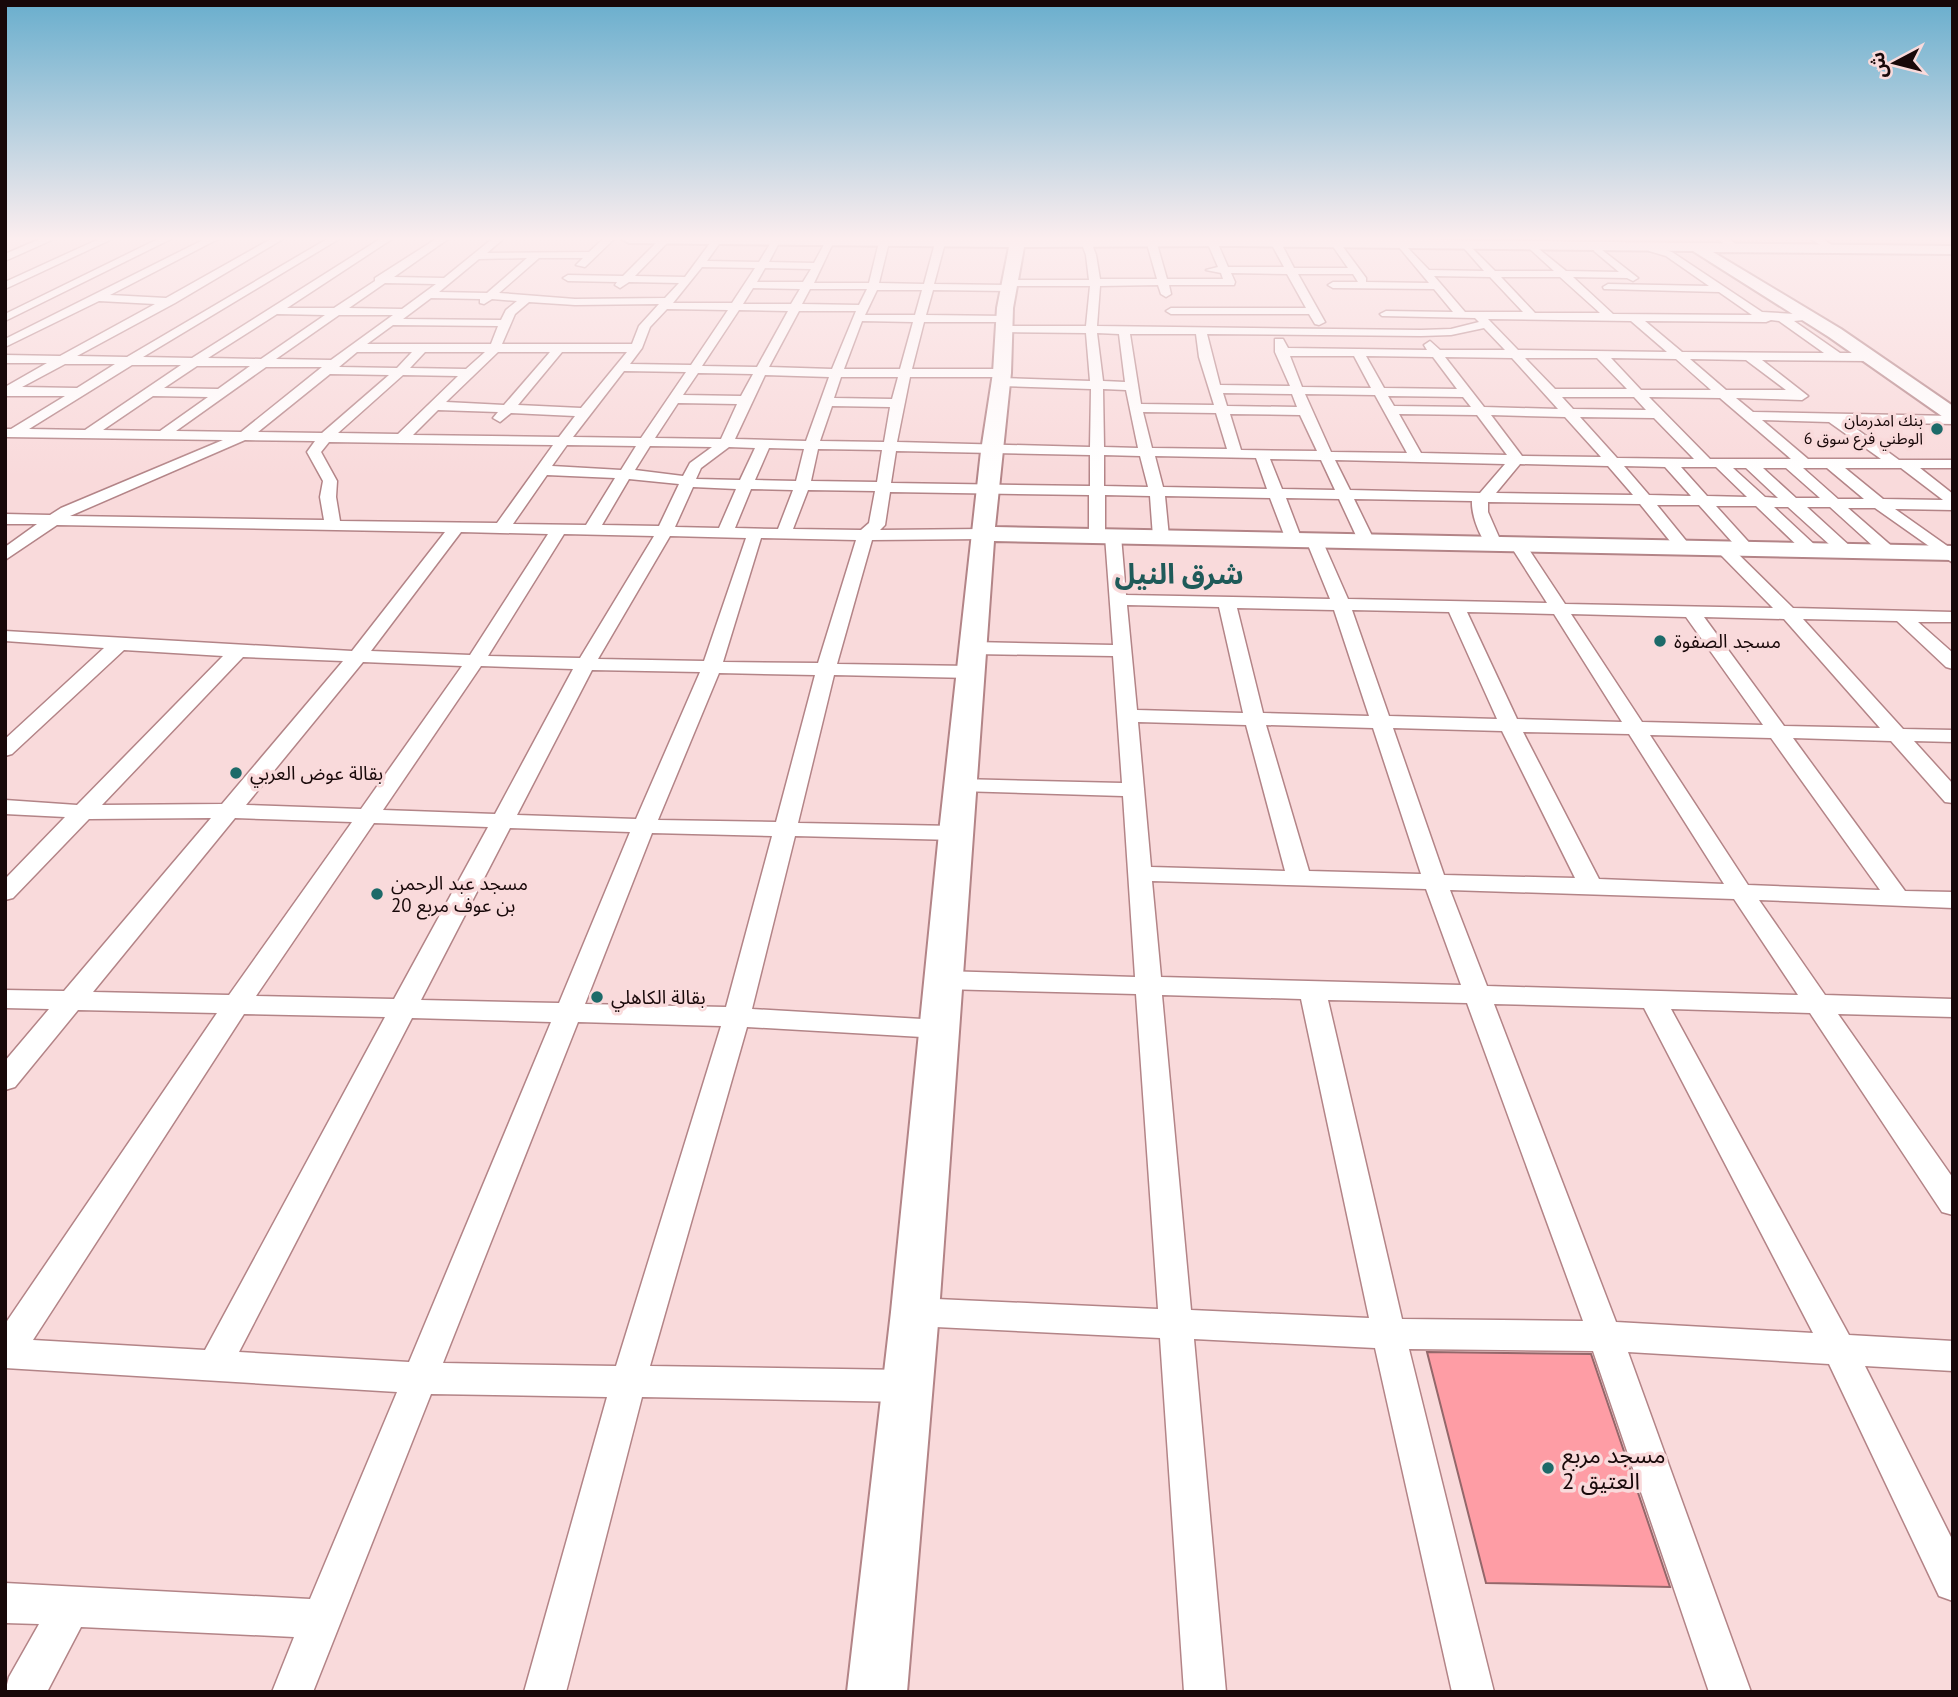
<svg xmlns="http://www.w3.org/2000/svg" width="1958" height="1697" font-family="'PT Sans','Noto Sans Arabic',sans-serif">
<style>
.building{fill:#fe9da5;stroke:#94676a;stroke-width:2}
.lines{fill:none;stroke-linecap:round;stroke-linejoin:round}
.street-casing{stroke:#b38487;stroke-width:3}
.secondary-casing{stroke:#b38487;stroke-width:4}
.street{fill:#fff;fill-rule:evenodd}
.secondary{fill:#fff;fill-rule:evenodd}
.poi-dot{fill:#1d6a69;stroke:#f9dadb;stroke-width:2.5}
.labels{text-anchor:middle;stroke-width:7;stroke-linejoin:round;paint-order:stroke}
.far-poi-label{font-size:16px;fill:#180809;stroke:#f9dadb;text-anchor:end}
.poi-label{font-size:19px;fill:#180809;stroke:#f9dadb;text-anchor:start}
.near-poi-label{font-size:23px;fill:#180809;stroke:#f9dadb;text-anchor:start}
.far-town-label{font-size:28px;font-weight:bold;fill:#1f5a59;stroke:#f9dadb}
</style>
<rect width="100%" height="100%" fill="#f9dadb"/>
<!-- building -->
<polygon class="building" points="1427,1352 1591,1354 1670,1587 1486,1583"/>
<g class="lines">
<!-- street casing -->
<g class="street-casing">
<g id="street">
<polygon points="40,239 54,239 5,261 5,254"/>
<polygon points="99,239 112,239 5,289 5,282"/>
<polygon points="158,239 171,239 5,321 5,314"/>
<path d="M 205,239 L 218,239 L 110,295 L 166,298 L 271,239 L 283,239 L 175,303 L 77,356 L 127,357 L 327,239 L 339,239 L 143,357 L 192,358 L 380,239 L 392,239 L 287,308 L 334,308 L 375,281 L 375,278 L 436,239 L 448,239 L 394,277 L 444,278 L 492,239 L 503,239 L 487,253 L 589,252 L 603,239 L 614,239 L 585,267 L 576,265 L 583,258 L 539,258 L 499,293 L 575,299 L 665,298 L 679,283 L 629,282 L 620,288 L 615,285 L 617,282 L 568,281 L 563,278 L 568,275 L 623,276 L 660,239 L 670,240 L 635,276 L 685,277 L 713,239 L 722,240 L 707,261 L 759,262 L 773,239 L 781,239 L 769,262 L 814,263 L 827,239 L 835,239 L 814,283 L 869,283 L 879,242 L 884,239 L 889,242 L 879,283 L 924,284 L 935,243 L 940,240 L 945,243 L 934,284 L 1006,285 L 1006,281 L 1010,280 L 1089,280 L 1086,255 L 1080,239 L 1090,239 L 1096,255 L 1100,279 L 1157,279 L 1147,244 L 1152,241 L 1157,244 L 1167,279 L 1223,279 L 1221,273 L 1206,270 L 1218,267 L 1208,244 L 1213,241 L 1218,244 L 1228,267 L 1284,267 L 1272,245 L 1277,242 L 1282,245 L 1294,268 L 1348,268 L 1332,245 L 1337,242 L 1340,243 L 1366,278 L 1366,282 L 1429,283 L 1398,246 L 1403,243 L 1429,270 L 1484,271 L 1463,247 L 1468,244 L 1495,271 L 1554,271 L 1531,250 L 1529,248 L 1534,245 L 1566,271 L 1619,272 L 1594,251 L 1594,247 L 1597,246 L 1638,278 L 1633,281 L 1627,278 L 1573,277 L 1613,314 L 1752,315 L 1719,292 L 1604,289 L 1603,287 L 1608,284 L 1709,286 L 1666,256 L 1649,251 L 1649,247 L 1652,246 L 1672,252 L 1762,312 L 1813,315 L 1813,319 L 1794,321 L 1840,353 L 1870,353 L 1876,357 L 1870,361 L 1762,360 L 1808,396 L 1802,400 L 1736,398 L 1753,412 L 1953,416 L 1953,424 L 1847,422 L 1899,460 L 1953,460 L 1953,468 L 1920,468 L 1953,494 L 1953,510 L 1895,509 L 1953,550 L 1953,563 L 1875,508 L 1848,508 L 1895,549 L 1897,552 L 1895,555 L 1883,555 L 1830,507 L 1807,507 L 1852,548 L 1854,551 L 1852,554 L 1840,554 L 1788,507 L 1774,507 L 1817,547 L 1819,550 L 1817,553 L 1805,553 L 1756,506 L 1716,506 L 1755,549 L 1747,554 L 1741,552 L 1699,505 L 1657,505 L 1692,548 L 1684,553 L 1678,551 L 1640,504 L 1488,502 L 1488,512 L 1502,544 L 1494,549 C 1481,545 1471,514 1472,501 L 1354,499 L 1375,542 L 1367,547 L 1359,542 L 1339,499 L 1286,498 L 1302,540 L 1294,545 L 1286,540 L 1270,498 L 1165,496 L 1169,537 L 1161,542 L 1153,537 L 1150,496 L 1105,495 L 1105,536 L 1097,541 L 1089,536 L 1089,495 L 890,492 L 885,525 L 880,530 L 985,529 L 993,534 L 985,539 L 872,540 L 837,664 L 971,666 L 980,672 L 971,678 L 834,675 L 798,823 L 955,826 L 963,828 L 966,833 L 963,838 L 955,840 L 795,836 L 752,1009 L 939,1020 L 948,1022 L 952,1029 L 948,1036 L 939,1038 L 747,1027 L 650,1366 L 906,1370 L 918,1375 L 923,1386 L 918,1397 L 906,1402 L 642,1397 L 566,1692 L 524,1692 L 607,1397 L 431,1394 L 313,1692 L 272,1692 L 294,1637 L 81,1627 L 47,1692 L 5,1692 L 9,1677 L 39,1624 L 5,1623 L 5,1583 L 310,1599 L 397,1392 L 5,1368 L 5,1324 L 217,1013 L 78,1010 L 15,1087 L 5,1090 L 5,1061 L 49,1009 L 5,1008 L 5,990 L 64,991 L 211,818 L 89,819 L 13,898 L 5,900 L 5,879 L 65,817 L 5,814 L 5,800 L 77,805 L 223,656 L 124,650 L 12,754 L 5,756 L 5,739 L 104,648 L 5,641 L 5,631 L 352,651 L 445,532 L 57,525 L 5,560 L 5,547 L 37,524 L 5,524 L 5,514 L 50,515 L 61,508 L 223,440 L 5,437 L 5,429 L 11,429 L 65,396 L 5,396 L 5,387 L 47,363 L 5,363 L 5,355 L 60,356 L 155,304 L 99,301 L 5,347 L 5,339 ZM 527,258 L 487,293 L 439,292 L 479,259 ZM 702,267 L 755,268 L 732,303 L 673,303 ZM 765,268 L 811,269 L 803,282 L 757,282 ZM 1231,273 L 1287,274 L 1306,308 L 1171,308 L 1166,311 L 1171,314 L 1309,314 L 1315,324 L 1319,325 L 1325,322 L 1298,274 L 1353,274 L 1358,282 L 1333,282 L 1328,285 L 1333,288 L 1434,289 L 1453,312 L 1386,311 L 1380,314 L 1382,316 L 1475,318 L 1479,322 L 1451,329 L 1421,330 L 1097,326 L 1100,286 L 1158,285 L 1161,294 L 1166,297 L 1171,294 L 1169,285 L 1234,285 L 1235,282 ZM 1434,276 L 1490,277 L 1523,312 L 1465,312 ZM 1501,277 L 1560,277 L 1600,313 L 1535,313 ZM 385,283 L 436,284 L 402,309 L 349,308 ZM 1013,286 L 1090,286 L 1086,326 L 1005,326 L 999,329 L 1005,332 L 1086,333 L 1090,381 L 1000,378 L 994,382 L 1000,386 L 1091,389 L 1090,447 L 897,442 L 910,377 L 1002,377 L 1008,373 L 1002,369 L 912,369 L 924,322 L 1006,322 L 1012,319 L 1006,316 L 926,315 L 933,290 L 1009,291 L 1013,290 ZM 753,288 L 800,289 L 791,304 L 743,304 ZM 810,289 L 867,289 L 859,305 L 802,304 ZM 877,290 L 922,290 L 915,315 L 865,315 ZM 431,298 L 480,299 L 480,303 L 484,304 L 492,299 L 517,301 L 506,310 L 501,320 L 403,319 ZM 529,302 L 575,305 L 659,304 L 639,326 L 632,344 L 502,344 L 515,314 ZM 667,309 L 728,310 L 691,365 L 630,364 L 642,348 L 650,327 ZM 739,310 L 788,311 L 757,367 L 702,366 ZM 799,311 L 856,311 L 832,369 L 769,367 ZM 277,314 L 325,315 L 261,359 L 208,358 ZM 339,315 L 393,315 L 331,360 L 276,359 ZM 1488,319 L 1631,321 L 1667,352 L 1518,350 ZM 1771,320 L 1779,321 L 1824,353 L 1682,352 L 1645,321 L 1766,322 ZM 862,321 L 913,322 L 900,369 L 844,369 ZM 393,325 L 498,326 L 491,344 L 367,344 ZM 1484,328 L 1505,350 L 1440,350 L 1430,341 L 1424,345 L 1427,350 L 1288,348 L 1283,339 L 1275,339 L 1275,352 L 1290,386 L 1220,385 L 1207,334 L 1421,336 L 1451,335 ZM 1097,333 L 1119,334 L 1125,382 L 1103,381 ZM 1130,334 L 1196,334 L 1199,357 L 1214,405 L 1141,404 ZM 357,352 L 412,352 L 397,368 L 339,367 ZM 425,352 L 485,352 L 466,369 L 410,368 ZM 498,352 L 550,352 L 504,405 L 446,402 ZM 562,352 L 627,352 L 581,408 L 518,405 ZM 1290,356 L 1354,356 L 1371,388 L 1302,387 ZM 1366,356 L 1433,357 L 1457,389 L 1384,388 ZM 1445,357 L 1512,358 L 1558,409 L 1484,407 ZM 1525,358 L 1597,358 L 1627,389 L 1555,389 ZM 1611,358 L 1676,359 L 1711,390 L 1641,390 ZM 1690,359 L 1746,360 L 1786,390 L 1726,390 ZM 65,364 L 115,364 L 77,388 L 22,387 ZM 132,365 L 181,365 L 85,430 L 29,429 ZM 197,366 L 250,366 L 218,389 L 164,388 ZM 266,367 L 322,367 L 241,432 L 176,431 ZM 624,371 L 686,372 L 641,438 L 573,437 ZM 698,373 L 753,374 L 741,396 L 683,395 ZM 330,374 L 389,375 L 322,433 L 258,432 ZM 403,375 L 458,376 L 398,434 L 338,433 ZM 765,375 L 829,377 L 806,441 L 735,439 ZM 841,377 L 898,377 L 892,399 L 834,398 ZM 1103,389 L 1126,390 L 1138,448 L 1104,447 ZM 1223,393 L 1292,394 L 1297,407 L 1227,406 ZM 1305,394 L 1375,395 L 1407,453 L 1331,452 ZM 153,396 L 208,397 L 160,431 L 103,430 ZM 1388,396 L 1463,397 L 1471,407 L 1394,406 ZM 1562,397 L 1634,397 L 1646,410 L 1573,409 ZM 1649,397 L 1720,398 L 1791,459 L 1710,459 ZM 678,403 L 737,404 L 721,439 L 655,438 ZM 832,406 L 890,407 L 884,442 L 820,441 ZM 438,410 L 498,412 L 493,418 L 500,422 L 511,413 L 575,416 L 559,437 L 413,435 ZM 1143,412 L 1216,413 L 1227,449 L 1152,448 ZM 1230,414 L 1300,415 L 1317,451 L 1241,450 ZM 1399,414 L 1477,415 L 1507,455 L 1421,453 ZM 1491,415 L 1565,417 L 1601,457 L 1522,456 ZM 1580,417 L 1654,418 L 1694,459 L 1617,458 ZM 1762,420 L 1829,422 L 1881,459 L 1808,459 ZM 245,440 L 315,441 L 307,452 L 323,481 L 320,497 L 324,520 L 70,516 ZM 329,442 L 553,445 L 497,523 L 340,521 L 336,497 L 337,481 L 321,452 ZM 567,445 L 636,446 L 621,470 L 552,466 ZM 650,446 L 712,447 L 690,463 L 683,476 L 635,470 ZM 729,447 L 755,448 L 740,480 L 696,479 L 701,468 ZM 769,448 L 804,449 L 796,481 L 755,480 ZM 818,449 L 882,450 L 877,482 L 811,481 ZM 896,451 L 1090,455 L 1090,486 L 891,483 ZM 1104,455 L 1140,456 L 1148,487 L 1104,486 ZM 1155,456 L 1256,458 L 1267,489 L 1163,487 ZM 1270,459 L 1321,460 L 1335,490 L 1282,489 ZM 1335,460 L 1505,464 L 1480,493 L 1350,490 ZM 1520,464 L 1608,466 L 1633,495 L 1496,493 ZM 1624,466 L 1665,467 L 1691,496 L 1649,495 ZM 1681,467 L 1716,467 L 1747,497 L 1707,496 ZM 1733,468 L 1746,468 L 1778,498 L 1765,497 ZM 1763,468 L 1786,468 L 1820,498 L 1796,498 ZM 1803,468 L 1827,468 L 1864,499 L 1838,499 ZM 1845,468 L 1901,468 L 1943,500 L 1883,499 ZM 547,475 L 615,478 L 586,525 L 513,524 ZM 629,479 L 679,484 L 659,526 L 602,525 ZM 693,487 L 736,489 L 719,528 L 675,527 ZM 751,489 L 793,490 L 778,529 L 735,528 ZM 808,490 L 875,491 L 869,523 L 861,530 L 793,529 ZM 461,532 L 548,534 L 470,655 L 371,651 ZM 564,534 L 654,536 L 580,658 L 488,656 ZM 670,536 L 746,538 L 704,661 L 598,659 ZM 761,538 L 856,540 L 818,663 L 723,662 ZM 243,657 L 343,661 L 222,804 L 102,805 ZM 363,662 L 462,666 L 361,809 L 246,805 ZM 481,666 L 573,669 L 495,814 L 383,810 ZM 592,670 L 700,672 L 636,819 L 517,815 ZM 719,673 L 815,675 L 776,822 L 658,820 ZM 235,818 L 352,822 L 229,995 L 93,992 ZM 374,823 L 488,827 L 394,999 L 256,996 ZM 510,828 L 630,832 L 559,1003 L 421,1000 ZM 652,833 L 772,836 L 726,1007 L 585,1004 ZM 244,1014 L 385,1017 L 205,1350 L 33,1340 ZM 412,1018 L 551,1022 L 409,1362 L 239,1352 ZM 578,1022 L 721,1026 L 616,1366 L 443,1363 Z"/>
<polygon points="1717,239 1729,239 1740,247 1732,249"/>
<polygon points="1811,239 1823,239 1836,248 1828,250"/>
<path d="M 1113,531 L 1121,536 L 1126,595 L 1330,599 L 1306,540 L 1314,535 L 1322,540 L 1348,599 L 1547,603 L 1510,545 L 1518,540 L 1524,542 L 1565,604 L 1773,608 L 1718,552 L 1716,549 L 1718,546 L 1730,546 L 1793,608 L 1953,612 L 1953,622 L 1918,622 L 1953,653 L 1953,669 L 1946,667 L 1897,621 L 1803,619 L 1903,729 L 1953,730 L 1953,742 L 1914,741 L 1953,784 L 1953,803 L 1945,802 L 1891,741 L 1793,738 L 1905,891 L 1953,892 L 1953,908 L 1759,900 L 1825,995 L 1953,999 L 1953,1017 L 1838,1014 L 1953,1178 L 1953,1215 L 1942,1212 L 1810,1013 L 1671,1009 L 1849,1335 L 1953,1341 L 1953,1371 L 1865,1366 L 1953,1541 L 1953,1601 L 1939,1596 L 1829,1364 L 1628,1352 L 1751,1692 L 1709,1692 L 1593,1351 L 1409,1349 L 1494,1692 L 1452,1692 L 1375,1348 L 1194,1339 L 1226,1692 L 1184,1692 L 1160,1338 L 915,1326 L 903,1322 L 899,1312 L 903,1302 L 915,1298 L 1158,1309 L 1136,994 L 943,989 L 934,986 L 930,980 L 934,974 L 943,971 L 1135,977 L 1123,796 L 959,791 L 951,790 L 948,785 L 951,780 L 959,779 L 1122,783 L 1113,656 L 973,654 L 964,648 L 973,642 L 1113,645 L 1105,536 ZM 1127,605 L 1219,607 L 1243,713 L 1137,710 ZM 1237,608 L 1334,610 L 1369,716 L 1263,713 ZM 1352,610 L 1449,612 L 1497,719 L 1389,716 ZM 1467,612 L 1554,614 L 1622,722 L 1517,719 ZM 1571,614 L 1686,617 L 1763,725 L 1642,722 ZM 1704,617 L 1784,619 L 1880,728 L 1784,726 ZM 1138,722 L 1246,725 L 1285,871 L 1151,867 ZM 1266,725 L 1373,728 L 1421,874 L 1309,871 ZM 1393,728 L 1502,731 L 1575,878 L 1444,875 ZM 1523,732 L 1629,734 L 1724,884 L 1599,879 ZM 1650,735 L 1771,738 L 1880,890 L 1748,885 ZM 1152,881 L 1426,889 L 1461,985 L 1161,977 ZM 1450,890 L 1734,899 L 1798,995 L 1487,986 ZM 1162,995 L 1301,999 L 1369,1318 L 1191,1310 ZM 1328,1000 L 1467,1003 L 1583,1321 L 1402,1319 ZM 1494,1004 L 1644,1008 L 1813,1333 L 1616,1322 Z"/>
</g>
</g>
<!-- secondary casing -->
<g class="secondary-casing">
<polygon id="secondary" points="622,239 1365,239 1953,246 1953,254 1713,252 1841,329 1953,406 1953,421 1946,419 1829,337 1693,251 1235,246 1024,247 1013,308 1011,373 995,527 1953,546 1953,560 994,541 939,1312 907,1692 847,1692 891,1312 939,833 981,451 993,373 997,308 1009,247 629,243"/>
</g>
<!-- street -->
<use href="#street" class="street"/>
<!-- secondary -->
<use href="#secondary" class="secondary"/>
</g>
<!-- sky -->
<linearGradient id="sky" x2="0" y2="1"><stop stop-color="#69aecd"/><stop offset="0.5" stop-color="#fceeef"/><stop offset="1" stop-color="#fceeef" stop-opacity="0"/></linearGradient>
<rect width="1958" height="477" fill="url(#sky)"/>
<!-- markers -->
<g class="poi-dot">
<circle cx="1937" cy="429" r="7"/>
<circle cx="1660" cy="641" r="7"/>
<circle cx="236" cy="773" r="7"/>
<circle cx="377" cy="894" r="7"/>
<circle cx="597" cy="997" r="7"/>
<circle cx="1548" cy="1468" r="7"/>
</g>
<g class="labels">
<!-- far-poi labels -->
<g class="far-poi-label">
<text x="1923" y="426">بنك امدرمان<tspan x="1923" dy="18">الوطني فرع سوق 6</tspan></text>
</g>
<!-- poi labels -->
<g class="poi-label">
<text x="1674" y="648">مسجد الصفوة</text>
<text x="250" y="780">بقالة عوض العربي</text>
<text x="391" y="890">مسجد عبد الرحمن<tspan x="391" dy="22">بن عوف مربع 20</tspan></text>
<text x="611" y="1004">بقالة الكاهلي</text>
</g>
<!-- near-poi labels -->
<g class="near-poi-label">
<text x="1562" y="1463">مسجد مربع<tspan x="1562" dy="26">2 العتيق</tspan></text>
</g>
<!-- far-town labels -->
<g class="far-town-label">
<text x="1179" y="584">شرق النيل</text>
</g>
</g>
<!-- border -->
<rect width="1958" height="1697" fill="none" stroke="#180809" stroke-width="14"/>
<!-- north arrow -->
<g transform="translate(1895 63) rotate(263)" stroke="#f9dadb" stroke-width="5" paint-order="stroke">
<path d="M0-5L12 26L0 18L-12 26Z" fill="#180809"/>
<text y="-10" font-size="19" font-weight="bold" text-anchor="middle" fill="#180809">ش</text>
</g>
</svg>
